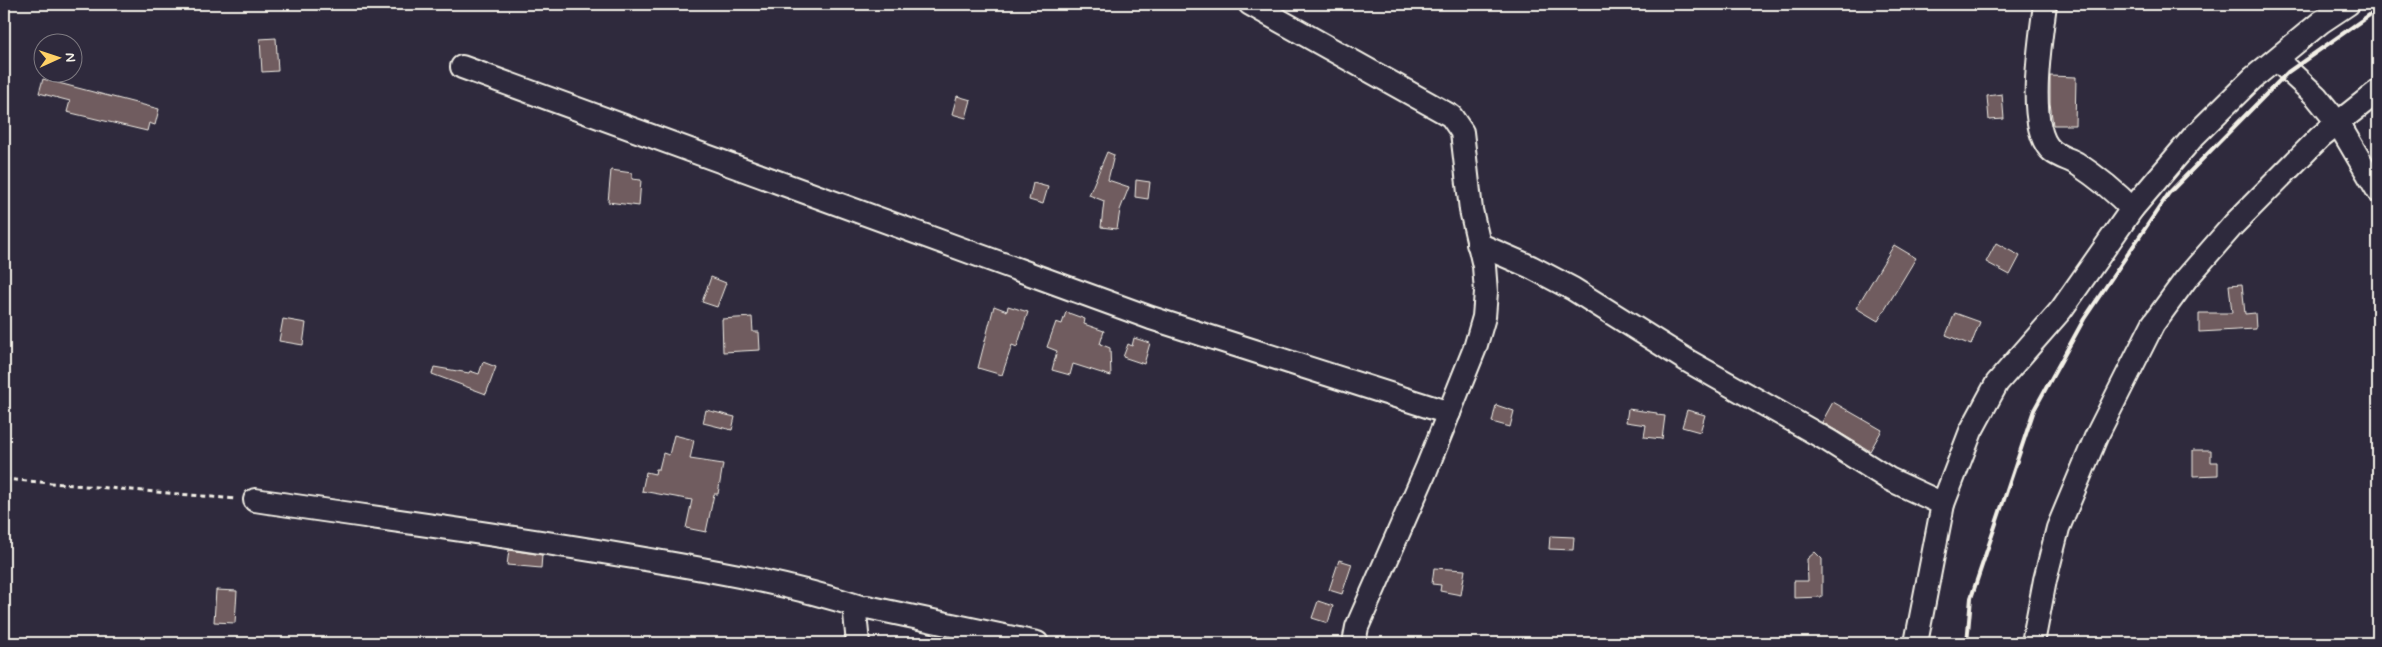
<svg xmlns="http://www.w3.org/2000/svg" width="2382" height="647" font-family="Mynerve,sans-serif">
<style>
.building{fill:#705b5f;stroke:#f4f1e8}
.lines{fill:none;stroke-linecap:round;stroke-linejoin:round}
.minor-casing{stroke:#f4f1e8;stroke-width:26}
.path{stroke:#f4f1e8;stroke-width:3;stroke-dasharray:5 4;stroke-linecap:butt}
.minor{stroke:#2f2a3d;stroke-width:22}
.rail{stroke:#f4f1e8;stroke-width:4}
</style>
<rect width="100%" height="100%" fill="#2f2a3d"/>
<filter id="ink" filterUnits="userSpaceOnUse"><feTurbulence type="fractalNoise" baseFrequency=".02" numOctaves="2"/><feDisplacementMap in="SourceGraphic" scale="10" xChannelSelector="R" yChannelSelector="G"/><feConvolveMatrix kernelMatrix="1 2 1 2 8 2 1 2 1" color-interpolation-filters="sRGB"/></filter>
<g filter="url(#ink)">
<!-- building -->
<g class="building">
<polygon points="276,38 278,71 262,72 260,39"/>
<polygon points="2050,76 2076,77 2075,125 2053,125 2050,103"/>
<polygon points="43,79 159,109 155,125 149,123 147,131 67,112 70,101 39,93"/>
<polygon points="2002,94 2004,119 1989,120 1987,96"/>
<polygon points="957,96 971,100 966,118 952,114"/>
<polygon points="1107,152 1114,155 1108,180 1129,187 1120,210 1117,229 1101,227 1104,201 1089,195"/>
<polygon points="611,170 632,173 632,179 641,180 639,206 608,202"/>
<polygon points="1136,180 1150,182 1148,199 1135,197"/>
<polygon points="1033,183 1048,187 1043,204 1029,200"/>
<polygon points="1996,243 2020,256 2010,275 1986,262"/>
<polygon points="1894,245 1916,258 1878,321 1856,308"/>
<polygon points="711,277 726,283 717,307 702,302"/>
<polygon points="2242,284 2245,314 2255,313 2256,329 2199,332 2199,313 2232,313 2229,285"/>
<polygon points="994,306 1007,311 1008,306 1028,312 1017,347 1012,345 1002,375 978,368"/>
<polygon points="1066,312 1085,319 1084,324 1104,331 1100,344 1110,348 1111,376 1073,364 1070,375 1052,370 1057,351 1047,347 1056,322 1062,324"/>
<polygon points="1955,313 1980,322 1971,345 1946,335"/>
<polygon points="752,317 753,332 759,332 760,350 723,352 722,319"/>
<polygon points="283,319 306,323 303,345 279,341"/>
<polygon points="1134,338 1150,343 1144,364 1123,357 1128,344 1132,346"/>
<polygon points="483,362 496,367 486,394 432,374 434,367 469,373 470,371 479,374"/>
<polygon points="1833,402 1882,430 1870,451 1822,422"/>
<polygon points="1496,405 1514,411 1510,427 1492,422"/>
<polygon points="1628,409 1657,413 1657,415 1665,416 1662,439 1644,437 1646,425 1626,422"/>
<polygon points="706,410 735,417 732,430 703,423"/>
<polygon points="1687,410 1705,415 1700,432 1682,427"/>
<polygon points="674,435 694,440 690,459 723,464 718,494 714,494 706,532 686,528 692,500 642,491 646,472 655,474 656,469 659,469 663,453 669,455"/>
<polygon points="2193,450 2211,450 2211,462 2218,462 2218,475 2193,476"/>
<polygon points="1550,536 1574,537 1573,550 1549,549"/>
<polygon points="509,550 542,555 541,568 507,565"/>
<polygon points="1815,552 1822,559 1822,597 1794,598 1794,581 1808,581 1807,559"/>
<polygon points="1339,560 1352,564 1342,594 1329,590"/>
<polygon points="1434,568 1465,570 1461,595 1440,591 1441,585 1432,584"/>
<polygon points="216,590 237,591 235,623 214,622"/>
<polygon points="1318,601 1333,606 1328,623 1312,618"/>
</g>
<g class="lines">
<!-- minor casing -->
<g class="minor-casing">
<g id="minor">
<polyline points="1250,4 1451,116 1462,132 1471,210 1484,266 1486,292 1484,317 1475,348 1426,470 1357,627 1354,643"/>
<path d="M 2045,4 C 2041,38 2025,128 2052,151 C 2059,157 2069,159 2076,163 C 2097,177 2115,191 2132,209"/>
<polyline points="2277,60 2316,96 2338,123 2378,191"/>
<polyline points="462,67 1151,318 1449,413"/>
<polyline points="1478,244 1531,267 1573,289 1688,361 1829,441 1889,479 1943,504"/>
<path d="M 255,500 C 381,519 507,535 633,557 C 710,570 787,583 861,607"/>
<polyline points="858,643 855,614 857,610 867,607 1037,643"/>
<polyline points="1916,643 1943,504 1971,431 1997,383 2061,310 2132,209 2194,136 2253,78 2321,22 2348,4"/>
<polyline points="2033,643 2045,580 2058,528 2096,437 2153,324 2186,279 2234,224 2320,137 2378,91"/>
</g>
</g>
<!-- path -->
<polyline class="path" points="4,479 237,499"/>
<!-- minor -->
<use href="#minor" class="minor"/>
<!-- rail -->
<polyline class="rail" points="1967,643 1971,598 2034,410 2084,319 2169,193 2288,72 2378,9"/>
</g>
</g>
<!-- margin -->
<rect width="2382" height="647" fill="none" stroke="#2f2a3d" stroke-width="20"/>
<rect x="10" y="10" width="2362" height="627" fill="none" stroke="#f4f1e8" stroke-width="2" filter="url(#ink)"/>
<!-- north arrow -->
<g transform="translate(58 58) rotate(87)"><circle r="24" fill="#2f2a3d" stroke="#7e7a81"/>
<path d="M0-4L9 19L0 12L-9 19Z" fill="#ffd166"/>
<text y="-8" font-size="14" font-weight="bold" text-anchor="middle" fill="#f4f1e8">N</text>
</g>
</svg>
